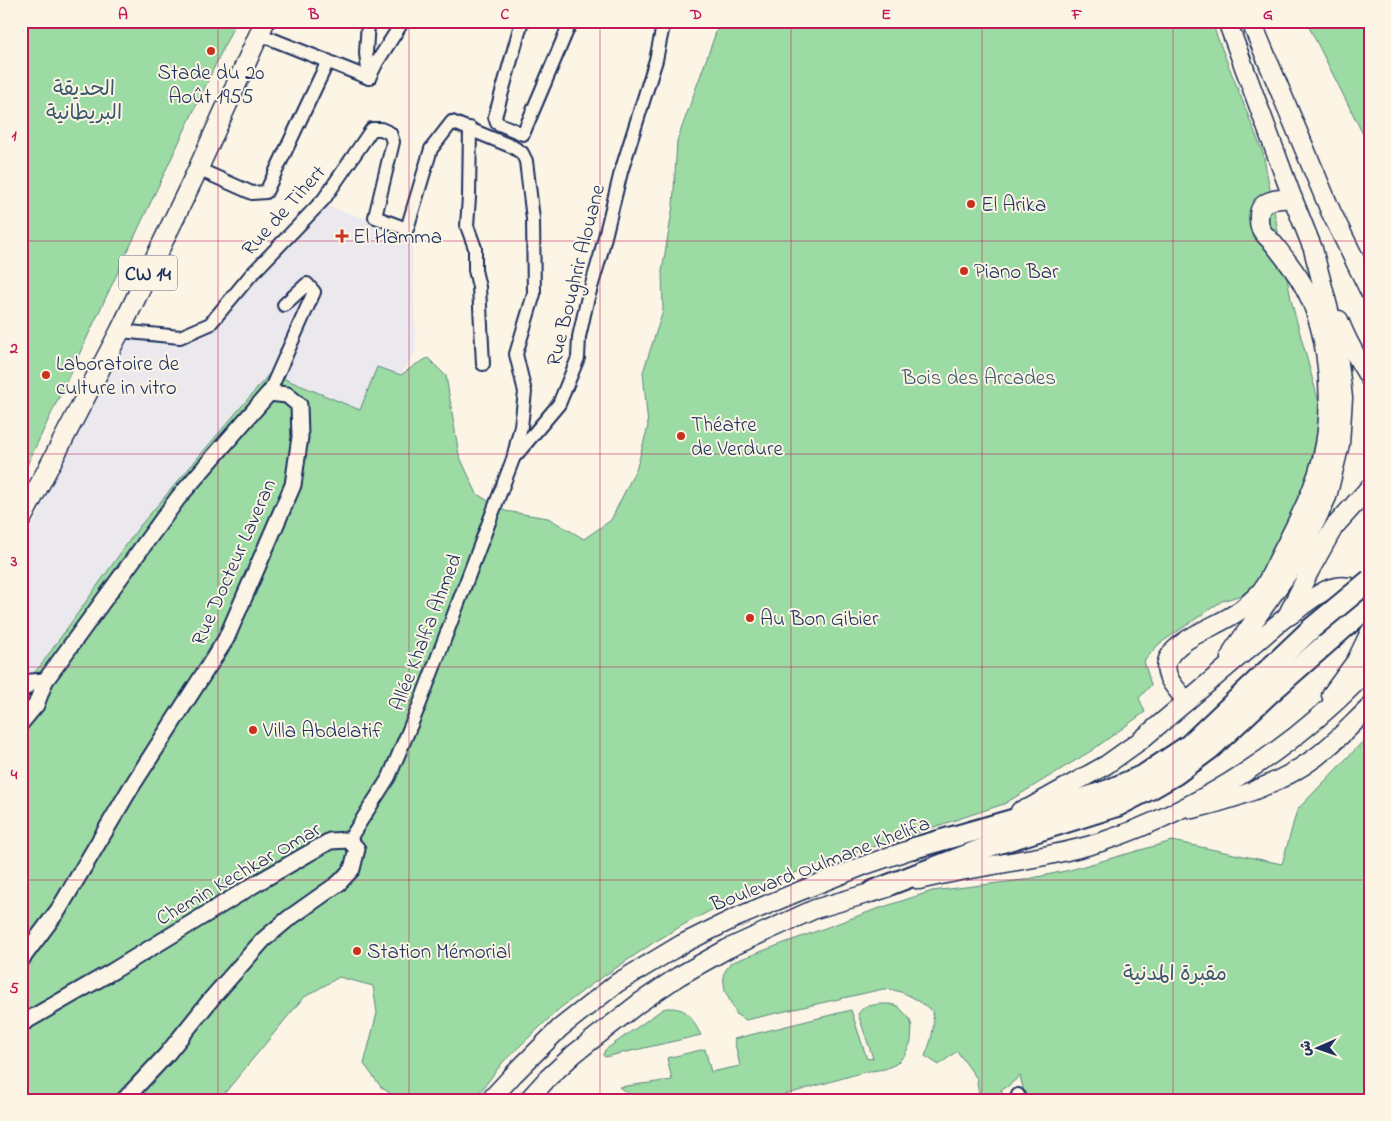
<svg xmlns="http://www.w3.org/2000/svg" width="1391" height="1121" font-family="'Indie Flower','Playpen Sans Arabic',sans-serif">
<style>
.built{fill:#ebe9ed}
.green{fill:#9cdba3;stroke:#5c8580}
.lines{fill:none;stroke-linecap:round;stroke-linejoin:round}
.minor-casing{stroke:#1b2f5e;stroke-width:16}
.tertiary-casing{stroke:#1b2f5e;stroke-width:19}
.secondary-casing{stroke:#1b2f5e;stroke-width:21}
.primary-casing{stroke:#1b2f5e;stroke-width:22}
.trunk-casing{stroke:#1b2f5e;stroke-width:24}
.minor{stroke:#fcf5e5;stroke-width:12}
.tertiary{stroke:#fcf5e5;stroke-width:15}
.secondary{stroke:#fcf5e5;stroke-width:18}
.primary{stroke:#fcf5e5;stroke-width:19}
.trunk{stroke:#fcf5e5;stroke-width:20}
.trunk-bridge-casing{stroke:#1b2f5e;stroke-width:24;stroke-linecap:butt}
.trunk-bridge{stroke:#fcf5e5;stroke-width:20}
.grid{fill:none;stroke:#c2185b;stroke-width:1;stroke-opacity:0.55}
.poi-dot{fill:#c8321e;stroke:#fcf5e5;stroke-width:2}
.labels{text-anchor:middle;stroke-width:4;stroke-linejoin:round;paint-order:stroke}
.shield{fill:#fcf5e5;stroke:#5e6a86;stroke-width:1}
.shield-label{font-size:20px;font-weight:bold;fill:#1b2f5e}
.poi-label{font-size:21px;fill:#1b2f5e;stroke:#fcf5e5;text-anchor:start}
.park-label{font-size:21px;fill:#3b5a6f;stroke:#fcf5e5}
.street-label{font-size:21px;fill:#1b2f5e;stroke:#fcf5e5}
.neatline{fill:none;stroke:#c2185b;stroke-width:2}
.grid-label{font-size:16px;text-anchor:middle;font-weight:bold;fill:#c2185b}
</style>
<rect width="100%" height="100%" fill="#fcf5e5"/>
<filter id="ink" filterUnits="userSpaceOnUse"><feTurbulence type="fractalNoise" baseFrequency=".02" numOctaves="2"/><feDisplacementMap in="SourceGraphic" scale="10" xChannelSelector="R" yChannelSelector="G"/><feConvolveMatrix kernelMatrix="1 2 1 2 8 2 1 2 1" color-interpolation-filters="sRGB"/></filter>
<g filter="url(#ink)">
<!-- built -->
<polygon class="built" points="327,206 397,229 407,235 412,240 416,351 401,375 377,368 360,410 270,373 139,527 41,665 21,687 21,549 126,331 177,336 207,327 255,273"/>
<!-- green -->
<g class="green">
<polygon points="21,21 236,21 21,478"/>
<polygon points="720,21 1211,21 1263,153 1292,304 1321,410 1317,443 1308,481 1271,557 1256,583 1242,595 1222,601 1159,644 1144,661 1151,685 1139,698 1145,712 1091,751 1004,804 800,871 742,894 683,925 653,943 592,984 559,1009 503,1062 474,1100 399,1100 381,1087 364,1064 377,1013 373,986 339,977 303,998 219,1100 154,1100 133,1083 114,1100 21,1100 21,687 41,665 139,527 270,373 360,410 377,367 401,375 415,365 428,358 446,376 459,455 477,494 505,511 548,518 584,539 611,520 637,467 648,426 643,372 663,311 662,271 673,206 677,141"/>
<polygon points="1306,21 1370,21 1370,148"/>
<path d="M 1370,734 L 1370,1100 L 1026,1100 L 1020,1076 L 1007,1087 L 1001,1090 L 1005,1100 L 980,1100 L 977,1083 L 978,1080 L 957,1051 L 939,1065 L 925,1056 C 931,1042 936,1026 932,1011 C 918,999 901,989 883,989 L 746,1020 L 737,1015 L 725,991 L 723,975 L 730,963 L 874,910 L 932,891 L 1023,880 L 1070,870 L 1172,841 L 1282,864 L 1297,810 Z"/>
<polygon points="879,1004 889,1004 898,1006 909,1018 912,1026 911,1042 904,1056 896,1064 885,1069 864,1072 767,1100 636,1100 619,1087 672,1080 667,1058 705,1049 711,1072 740,1066 734,1039 851,1010 867,1059 873,1058 858,1014 864,1007"/>
<path d="M 667,1008 C 689,1007 691,1018 701,1035 L 605,1057 L 603,1055 L 605,1050 L 663,1009 Z"/>
</g>
<g class="lines">
<!-- minor casing -->
<g class="minor-casing">
<g id="minor">
<polyline points="368,21 366,53 369,78 377,62 403,21"/>
<polyline points="522,21 495,117 497,123 523,134 571,21"/>
<polyline points="259,34 369,78"/>
<polyline points="470,128 469,197 467,226 475,248 475,270 479,287 483,364"/>
<polyline points="198,169 252,193 266,192 328,61"/>
<polyline points="120,331 180,337 210,324 250,276 324,199 372,129 381,129 390,133 393,142 375,217 407,229 431,149 452,122 513,147 522,153 526,161 533,219 534,294 516,354 525,392 521,426 513,459 419,706 389,777 349,840"/>
<polyline points="269,393 314,292 307,284 284,305"/>
<polyline points="516,455 559,404 578,358 579,337 587,301 600,257 621,172 656,60 664,21"/>
<polyline points="1018,1095 1019,1100"/>
</g>
</g>
<!-- tertiary casing -->
<g class="tertiary-casing">
<g id="tertiary">
<polyline points="21,691 31,682 45,681"/>
<polyline points="21,723 36,705 45,681 178,498 269,393 287,395 299,405 300,437 293,485 226,639 130,789 59,909 21,960"/>
<polyline points="21,1024 113,971 257,883 330,841 349,840 357,849 352,869 339,883 288,919 263,940 212,998 167,1054 124,1100"/>
</g>
</g>
<!-- secondary casing -->
<g class="secondary-casing">
<g id="secondary">
<polyline points="1227,21 1291,194 1313,249 1330,314 1338,354 1343,398 1340,444 1327,497 1298,559 1234,649 1230,658"/>
<path d="M 1339,320 C 1347,341 1358,360 1370,379"/>
<path d="M 1289,616 C 1314,598 1338,571 1368,597"/>
<polyline points="1331,695 1356,661 1370,632"/>
<path d="M 1187,701 C 1177,690 1161,675 1168,659 C 1179,636 1223,625 1243,608 C 1249,603 1257,596 1262,590 C 1270,578 1276,563 1283,550 C 1303,511 1323,473 1327,430 C 1332,384 1326,323 1302,283 C 1294,269 1283,256 1273,243 C 1269,239 1263,234 1261,229 C 1259,226 1259,221 1259,218 C 1258,199 1279,198 1293,199"/>
<path d="M 1193,809 C 1236,799 1280,784 1316,757 C 1336,742 1352,724 1370,707"/>
<polyline points="1020,811 1029,808 1106,765 1141,740 1287,616 1310,570 1334,527 1370,487"/>
<path d="M 919,880 C 937,876 954,872 971,869 C 1015,861 1059,855 1101,842 C 1204,808 1296,746 1370,668"/>
<polyline points="490,1100 514,1074 560,1028 617,983 682,944 735,918 800,891 868,864 927,844"/>
<polyline points="528,1100 548,1078 574,1054 639,1003 679,976 727,949 815,909 887,888"/>
</g>
</g>
<!-- primary casing -->
<g class="primary-casing">
<g id="primary">
<polyline points="1251,21 1331,212 1370,291"/>
<polyline points="21,520 120,331 198,169 265,21"/>
</g>
</g>
<!-- trunk casing -->
<g class="trunk-casing">
<g id="trunk">
<polyline points="914,848 1068,804 1109,790 1144,775 1189,745 1312,628"/>
<polyline points="873,891 993,845 1117,806 1150,789 1176,774 1211,748 1270,693 1370,605"/>
</g>
</g>
<!-- minor -->
<use href="#minor" class="minor"/>
<!-- tertiary -->
<use href="#tertiary" class="tertiary"/>
<!-- secondary -->
<use href="#secondary" class="secondary"/>
<!-- primary -->
<use href="#primary" class="primary"/>
<!-- trunk -->
<use href="#trunk" class="trunk"/>
<!-- trunk-bridge casing -->
<g class="trunk-bridge-casing">
<polyline id="trunk-bridge" points="1312,628 1370,580"/>
</g>
<!-- trunk-bridge -->
<use href="#trunk-bridge" class="trunk-bridge"/>
</g>
</g>
<!-- grid -->
<path class="grid" d="M 218,21 L 218,1100M 409,21 L 409,1100M 600,21 L 600,1100M 791,21 L 791,1100M 982,21 L 982,1100M 1173,21 L 1173,1100M 21,241 L 1370,241M 21,454 L 1370,454M 21,667 L 1370,667M 21,880 L 1370,880"/>
<!-- markers -->
<g class="poi-dot">
<circle cx="211" cy="51" r="5"/>
<circle cx="971" cy="204" r="5"/>
<path d="M339.5 228.5h5v5h5v5h-5v5h-5v-5h-5v-5h5z"/>
<circle cx="964" cy="271" r="5"/>
<circle cx="46" cy="375" r="5"/>
<circle cx="681" cy="436" r="5"/>
<circle cx="750" cy="618" r="5"/>
<circle cx="253" cy="730" r="5"/>
<circle cx="357" cy="951" r="5"/>
</g>
<g class="labels">
<!-- shield labels -->
<rect class="shield" x="119" y="255.5" width="58" height="35" rx="4"/>
<g class="shield-label">
<text x="148" y="280">CW 14</text>
</g>
<!-- poi labels -->
<g class="poi-label">
<text x="211" y="79" text-anchor="middle">Stade du 20<tspan x="211" dy="24">Août 1955</tspan></text>
<text x="981" y="211">El Arika</text>
<text x="353" y="243">El Hamma</text>
<text x="974" y="278">Piano Bar</text>
<text x="56" y="370">Laboratoire de<tspan x="56" dy="24">culture in vitro</tspan></text>
<text x="691" y="431">Théatre<tspan x="691" dy="24">de Verdure</tspan></text>
<text x="760" y="625">Au Bon Gibier</text>
<text x="263" y="737">Villa Abdelatif</text>
<text x="367" y="958">Station Mémorial</text>
</g>
<!-- park labels -->
<g class="park-label">
<text x="84" y="95">الحديقة<tspan x="84" dy="24">البريطانية</tspan></text>
<text x="979" y="384">Bois des Arcades</text>
<text x="1175" y="980">مقبرة المدنية</text>
</g>
<!-- street labels -->
<g class="street-label">
<text transform="translate(283 210) rotate(-48)" y="7">Rue de Tihert</text>
<text transform="translate(575 275) rotate(-76)" y="7">Rue Boughrir Alouane</text>
<text transform="translate(233 562) rotate(-66)" y="7">Rue Docteur Laveran</text>
<text transform="translate(425 632) rotate(-69)" y="7">Allée Khalfa Ahmed</text>
<text transform="translate(820 863) rotate(-21)" y="7">Boulevard Oulmane Khelifa</text>
<text transform="translate(238 873) rotate(-30)" y="7">Chemin Kechkar Omar</text>
</g>
</g>
<!-- margin -->
<rect width="1391" height="1121" fill="none" stroke="#fcf5e5" stroke-width="55"/>
<!-- north arrow -->
<g transform="translate(1318 1048) rotate(268)" stroke="#fcf5e5" stroke-width="4" paint-order="stroke">
<path d="M0-4L9 19L0 12L-9 19Z" fill="#1b2f5e"/>
<text y="-8" font-size="14" font-weight="bold" text-anchor="middle" fill="#1b2f5e">ش</text>
</g>
<rect x="28" y="28" width="1336" height="1066" class="neatline"/>
<g class="grid-label">
<text x="123" y="19">A</text>
<text x="314" y="19">B</text>
<text x="505" y="19">C</text>
<text x="696" y="19">D</text>
<text x="886" y="19">E</text>
<text x="1077" y="19">F</text>
<text x="1268" y="19">G</text>
<text x="14" y="140">1</text>
<text x="14" y="353">2</text>
<text x="14" y="566">3</text>
<text x="14" y="779">4</text>
<text x="14" y="993">5</text>
</g>
</svg>
